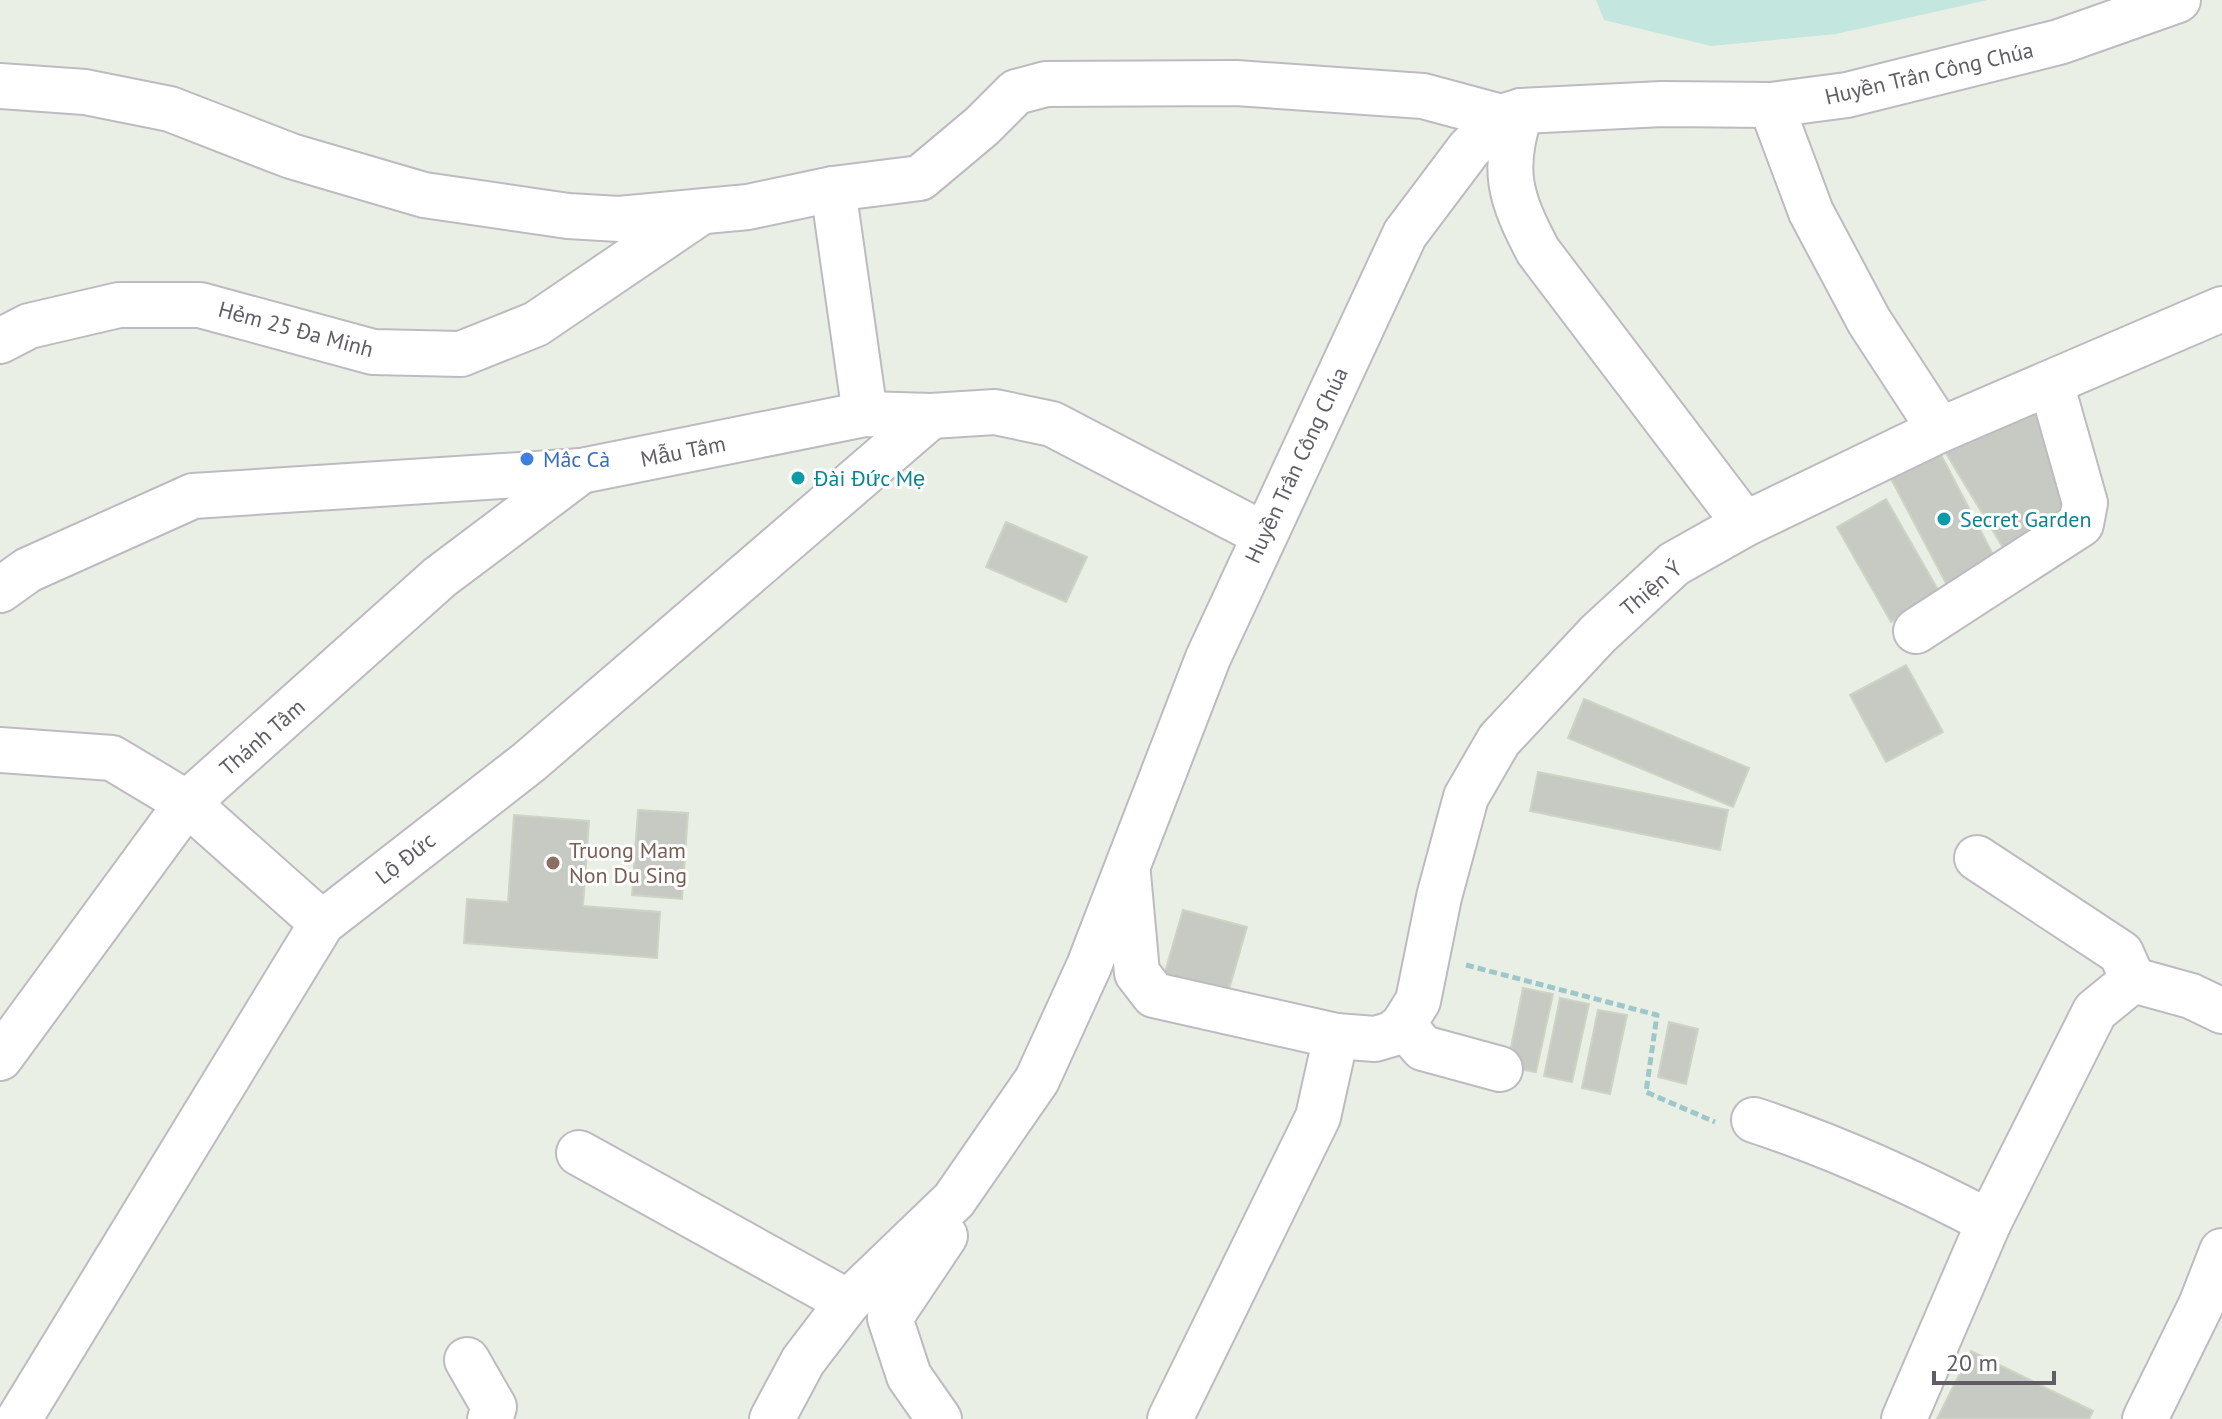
<svg xmlns="http://www.w3.org/2000/svg" width="2222" height="1419" font-family="'PT Sans',sans-serif">
<style>
.green{fill:#c3e6de}
.building{fill:#c7cac2;stroke:#cdd4c4;stroke-width:2}
.lines{fill:none;stroke-linecap:round;stroke-linejoin:round}
.minor-casing{stroke:#bdbac1;stroke-width:48}
.path{stroke:#9ec7ca;stroke-width:5;stroke-dasharray:8 4;stroke-linecap:butt}
.minor{stroke:#fff;stroke-width:44}
.shop-dot{fill:#3f7fe0;stroke:#fff;stroke-width:3}
.culture-dot{fill:#0f9aa8;stroke:#fff;stroke-width:3}
.education-dot{fill:#8d6e63;stroke:#fff;stroke-width:3}
.labels{text-anchor:middle;stroke-width:6;stroke-linejoin:round;paint-order:stroke}
.street-label{font-size:22px;fill:#605d66;stroke:#fff}
.shop-label{font-size:22px;fill:#366cbe;stroke:#fff;text-anchor:start}
.culture-label{font-size:22px;fill:#0d838f;stroke:#fff;text-anchor:start}
.education-label{font-size:22px;fill:#785e54;stroke:#fff;text-anchor:start}
</style>
<rect width="100%" height="100%" fill="#eaefe6"/>
<!-- green -->
<polygon class="green" points="1596,0 1988,0 1836,34 1711,46 1604,20"/>
<!-- building -->
<g class="building">
<polygon points="2038,408 2069,498 2054,529 2010,559 1944,450"/>
<polygon points="1937,447 1999,566 1950,591 1888,473"/>
<polygon points="1886,499 1941,595 1891,622 1837,527"/>
<polygon points="1006,522 1087,557 1066,602 986,567"/>
<polygon points="1906,665 1943,732 1886,762 1850,695"/>
<polygon points="1584,699 1749,768 1733,807 1568,738"/>
<polygon points="1538,772 1728,810 1720,850 1530,811"/>
<polygon points="638,810 688,813 682,899 632,895"/>
<polygon points="514,815 589,821 583,906 660,912 657,958 464,943 467,899 508,902"/>
<polygon points="1183,910 1247,927 1227,996 1163,979"/>
<polygon points="1523,988 1553,994 1536,1072 1507,1067"/>
<polygon points="1560,998 1589,1004 1572,1082 1544,1076"/>
<polygon points="1598,1010 1627,1015 1610,1094 1582,1088"/>
<polygon points="1669,1022 1698,1029 1686,1084 1658,1077"/>
<polygon points="1971,1351 2093,1411 2089,1419 1937,1419"/>
</g>
<g class="lines">
<!-- minor casing -->
<g class="minor-casing">
<g id="minor">
<polyline points="0,86 85,92 170,109 291,156 424,195 568,216 619,219 748,207 833,189 920,178 982,126 1016,92 1046,84 1236,83 1423,96 1501,117"/>
<polyline points="1771,105 1811,212 1869,321 1940,430"/>
<path d="M 1521,111 C 1501,170 1510,198 1538,251 L 1745,524"/>
<polyline points="833,189 865,414"/>
<polyline points="0,341 29,326 119,305 200,305 373,352 461,354 536,324 698,214"/>
<polyline points="0,590 28,570 193,496 581,471 865,414 931,416 995,412 1052,424 1263,534"/>
<polyline points="1916,631 2081,524 2085,503 2051,383"/>
<polyline points="0,750 112,758 187,803 322,923"/>
<polyline points="1977,858 2121,953 2133,980"/>
<polyline points="1128,874 1137,973 1154,995 1336,1036 1375,1039 1392,1034 1403,1025 1418,1001 1439,897 1466,797 1499,740 1598,634 1674,564 1745,524 1940,430 2222,309"/>
<polyline points="1403,1025 1423,1048 1500,1069"/>
<polyline points="0,1058 187,803 440,577 581,471"/>
<path d="M 1754,1120 C 1836,1147 1913,1182 1989,1222"/>
<polyline points="579,1153 848,1302"/>
<polyline points="467,1360 494,1407 490,1419"/>
<polyline points="19,1419 322,923 529,762 931,416"/>
<polyline points="772,1419 803,1361 848,1302 954,1200 1037,1080 1089,966 1208,658 1405,234 1469,149 1501,117 1521,111 1662,104 1771,105 1847,95 2059,42 2178,0"/>
<polyline points="939,1419 909,1376 890,1318 945,1236"/>
<polyline points="1170,1419 1318,1117 1336,1036"/>
<polyline points="1904,1419 1989,1222 2095,1011 2133,980 2191,996 2222,1011"/>
<polyline points="2145,1419 2201,1305 2222,1251"/>
</g>
</g>
<!-- path -->
<polyline class="path" points="1466,965 1657,1015 1646,1092 1715,1122"/>
<!-- minor -->
<use href="#minor" class="minor"/>
</g>
<!-- markers -->
<circle class="shop-dot" cx="527" cy="459" r="8"/>
<g class="culture-dot">
<circle cx="798" cy="478" r="8"/>
<circle cx="1944" cy="519" r="8"/>
</g>
<circle class="education-dot" cx="553" cy="863" r="8"/>
<g class="labels">
<!-- street labels -->
<g class="street-label">
<text transform="translate(1929 73) rotate(-13)" y="8">Huyền Trân Công Chúa</text>
<text transform="translate(296 329) rotate(15)" y="8">Hẻm 25 Đa Minh</text>
<text transform="translate(683 451) rotate(-11)" y="8">Mẫu Tâm</text>
<text transform="translate(1296 465) rotate(-65)" y="8">Huyền Trân Công Chúa</text>
<text transform="translate(1651 588) rotate(-40)" y="8">Thiện Ý</text>
<text transform="translate(262 737) rotate(-41)" y="8">Thánh Tâm</text>
<text transform="translate(405 858) rotate(-38)" y="8">Lộ Đức</text>
</g>
<!-- shop labels -->
<g class="shop-label">
<text x="543" y="467">Mâc Cà</text>
</g>
<!-- culture labels -->
<g class="culture-label">
<text x="814" y="486">Đài Đức Mẹ</text>
<text x="1960" y="527">Secret Garden</text>
</g>
<!-- education labels -->
<g class="education-label">
<text x="569" y="858">Truong Mam<tspan x="569" dy="25">Non Du Sing</tspan></text>
</g>
</g>
<!-- scale -->
<path d="M1934 1371v12h120v-12" fill="none" stroke="#605d66" stroke-width="4"/>
<text x="1946" y="1371" font-size="24" fill="#605d66" stroke="#ffffff" stroke-width="6" paint-order="stroke">20 m</text>
</svg>
